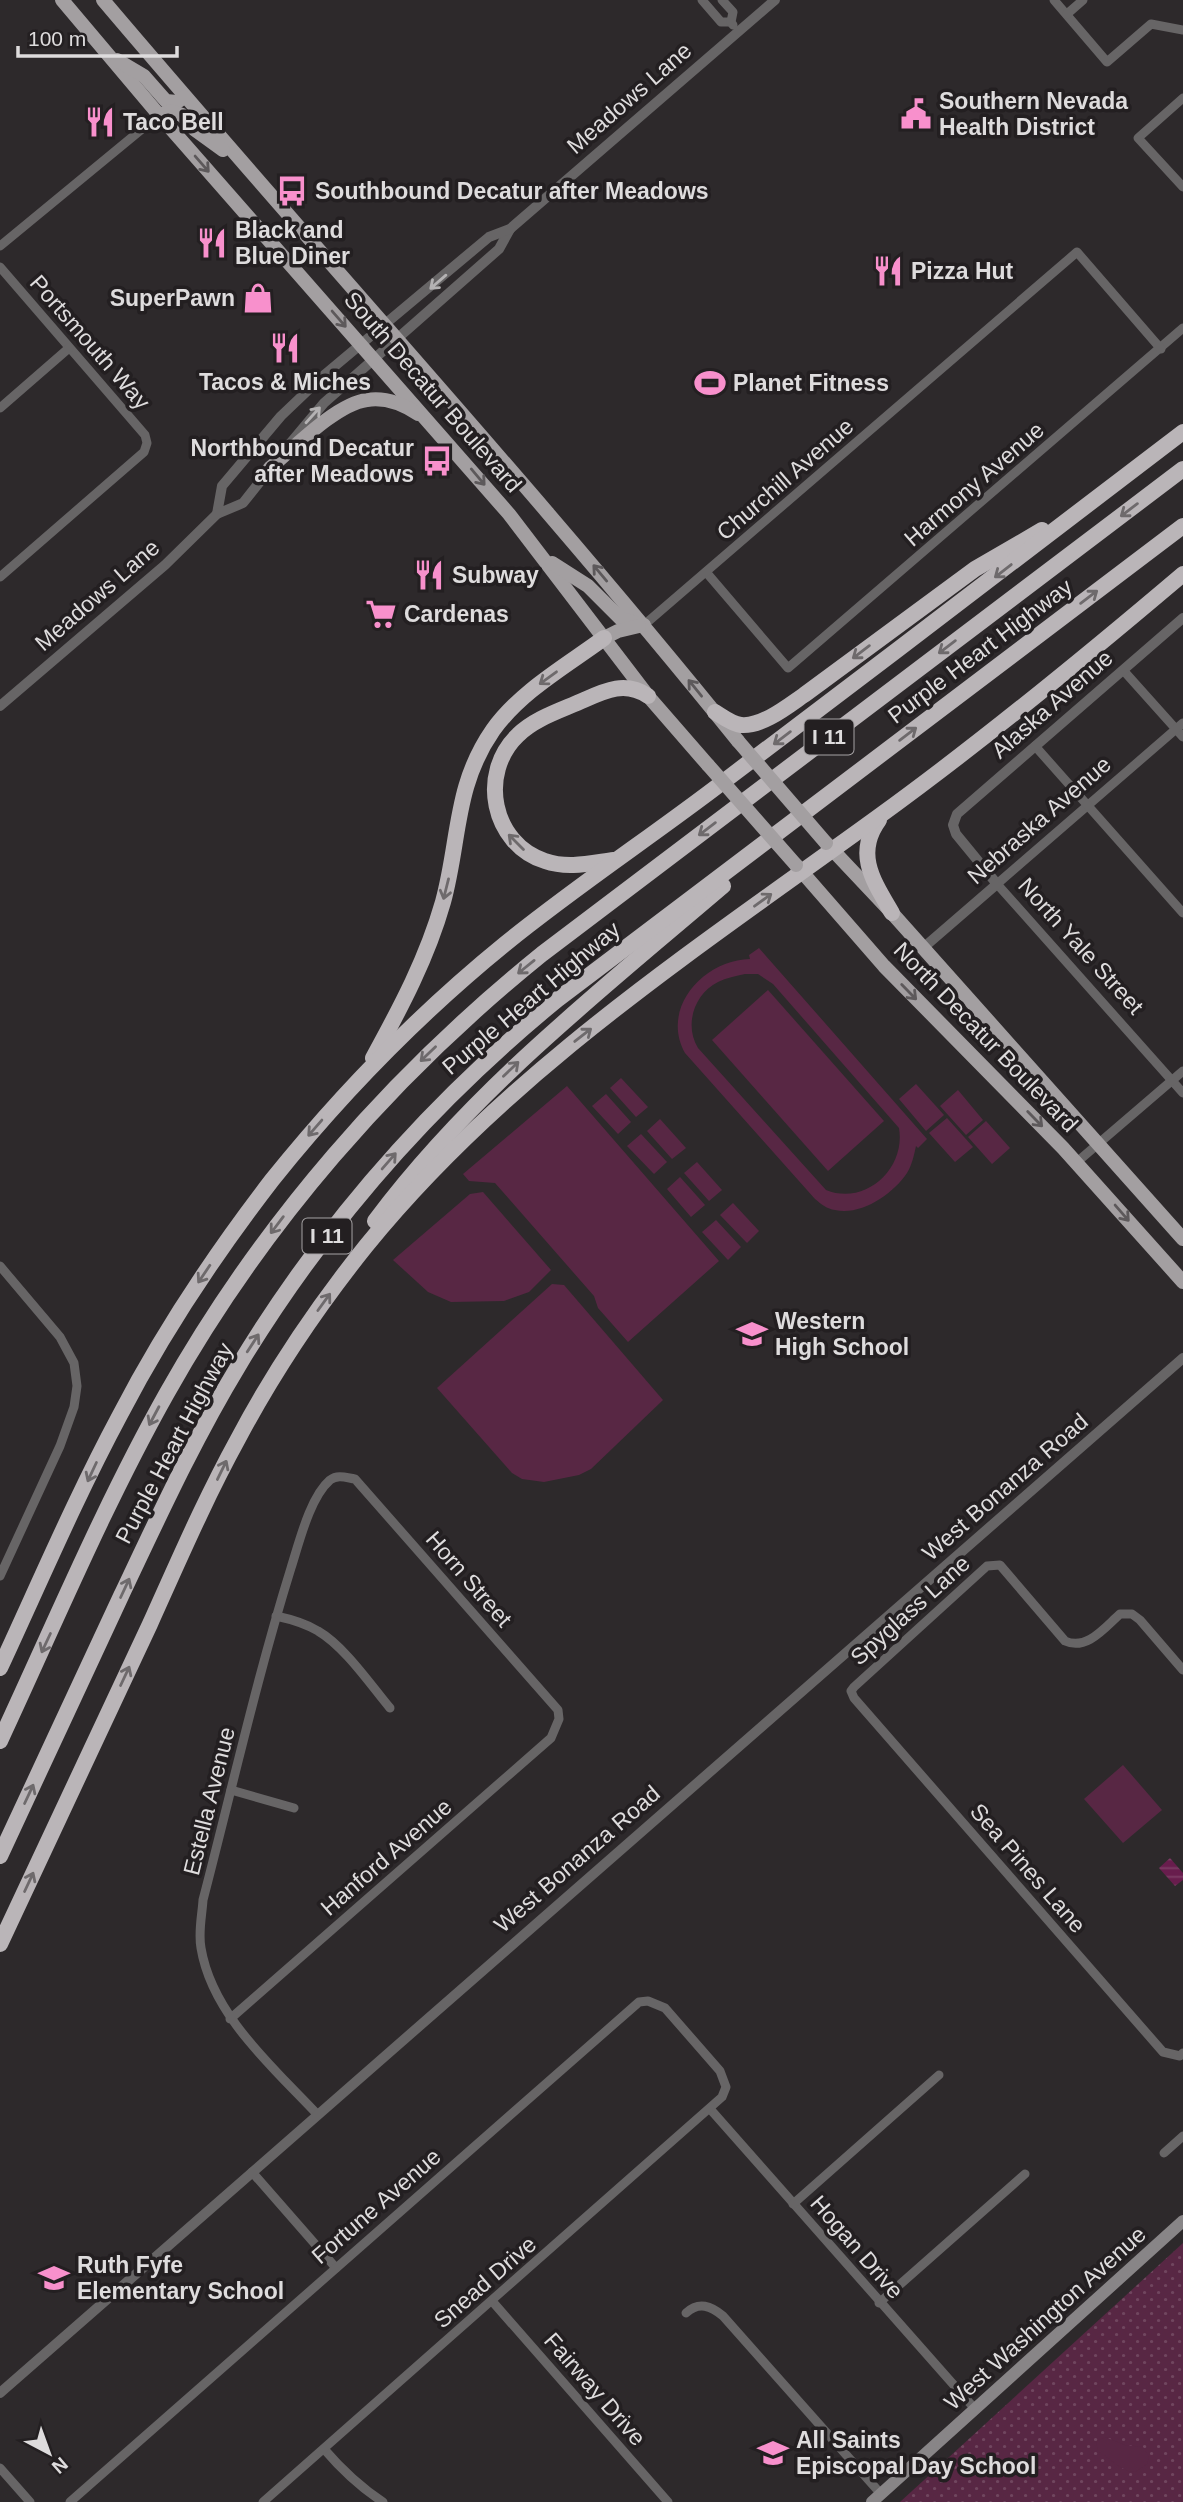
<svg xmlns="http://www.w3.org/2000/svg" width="1183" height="2502" font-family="Helvetica,sans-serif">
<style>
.green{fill:url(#green-dots)}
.pitch{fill:#582744;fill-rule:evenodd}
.water{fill:url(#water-rules)}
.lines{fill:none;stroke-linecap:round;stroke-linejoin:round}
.minor{stroke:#676566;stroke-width:9}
.tertiary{stroke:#676566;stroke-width:10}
.secondary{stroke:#888587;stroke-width:12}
.primary{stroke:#a39fa1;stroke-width:14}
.motorway{stroke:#bab5b8;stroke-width:16}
.primary-bridge{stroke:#a39fa1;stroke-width:14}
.oneway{stroke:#5d595b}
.oneway2{stroke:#b4b2b3}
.oneway3{stroke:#6e6a6c}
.labels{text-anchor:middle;stroke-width:7;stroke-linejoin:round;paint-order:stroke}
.shield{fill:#231f21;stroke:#a6a3a5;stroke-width:2}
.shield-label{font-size:21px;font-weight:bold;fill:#dedcdd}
.street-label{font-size:23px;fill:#dedcdd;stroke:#231f21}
.poi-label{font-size:23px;font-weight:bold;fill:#dedcdd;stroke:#231f21;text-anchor:start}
</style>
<defs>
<pattern id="green-dots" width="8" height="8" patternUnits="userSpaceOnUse" patternTransform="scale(1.75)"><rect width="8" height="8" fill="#582744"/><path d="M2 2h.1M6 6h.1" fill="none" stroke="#70465f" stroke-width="1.8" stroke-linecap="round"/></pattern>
<pattern id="water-rules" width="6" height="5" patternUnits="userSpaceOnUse" patternTransform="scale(1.75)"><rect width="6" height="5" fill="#681d4d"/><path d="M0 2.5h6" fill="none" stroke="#7d3d66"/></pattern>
</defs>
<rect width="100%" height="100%" fill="#2d292b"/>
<!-- green -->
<polygon class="green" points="1183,2243 1183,2502 900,2502"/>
<!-- pitch -->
<g class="pitch">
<path d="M 759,948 L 927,1139 L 918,1148 L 916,1146 C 914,1155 912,1165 907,1173 C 893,1194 861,1216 835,1210 C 827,1209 821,1204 815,1199 L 685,1053 C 660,1008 704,960 750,959 L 749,955 ZM 745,974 L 758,974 L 773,984 L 899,1128 C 906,1169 865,1206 826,1190 L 698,1048 C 684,1025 694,994 718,982 C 726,978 736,976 745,974 Z"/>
<polygon points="768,990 884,1121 828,1171 712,1040"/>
<polygon points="621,1078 648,1107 636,1117 610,1088"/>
<polygon points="916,1084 944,1115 926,1131 899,1099"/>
<polygon points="567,1086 719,1261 628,1342 598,1308 594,1296 495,1183 469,1181 463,1174"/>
<polygon points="958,1090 983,1120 966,1135 940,1106"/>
<polygon points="606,1094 631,1122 618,1134 592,1106"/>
<polygon points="947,1118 973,1147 955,1162 929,1133"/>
<polygon points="660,1119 686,1148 672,1159 647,1131"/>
<polygon points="986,1121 1010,1148 992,1164 968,1137"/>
<polygon points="641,1134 667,1162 654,1174 627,1146"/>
<polygon points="697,1162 722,1190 709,1201 684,1173"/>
<polygon points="680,1177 705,1205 691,1217 667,1189"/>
<polygon points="483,1192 551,1270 529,1292 504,1301 451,1302 428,1292 393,1260 470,1194"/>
<polygon points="733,1203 759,1231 747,1243 720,1215"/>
<polygon points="716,1220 741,1247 728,1260 702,1232"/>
<polygon points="552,1284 564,1285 663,1400 591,1469 579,1475 544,1482 522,1479 512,1473 437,1388"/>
<polygon points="1123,1765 1162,1810 1123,1843 1084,1799"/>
<path d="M 1105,2437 L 1125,2445 L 1143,2447 L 1149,2457 L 1147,2464 L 1135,2472 C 1122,2472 1110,2458 1098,2451 L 1096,2442 Z"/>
</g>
<!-- water -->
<polygon class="water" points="1170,1858 1183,1873 1183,1880 1175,1886 1159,1868"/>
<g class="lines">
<!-- minor -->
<g class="minor">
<polyline points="702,0 721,22 731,22"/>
<polyline points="722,0 733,12 731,22 733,25"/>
<polyline points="1054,0 1107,62 1151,24 1183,30"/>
<polyline points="1067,14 1083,0"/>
<polyline points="1183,98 1138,138 1183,187"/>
<polyline points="0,246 159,115"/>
<polyline points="0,267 145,435 147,443 144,452 0,577"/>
<polyline points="0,408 69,348"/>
<polyline points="706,572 788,668 1183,328"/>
<polyline points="644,625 1077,252 1161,349"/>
<polyline points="1123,670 1183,737"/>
<polyline points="1183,723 997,884 1183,1093"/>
<polyline points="1035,746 1183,913"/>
<polyline points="1077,1162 1183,1071"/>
<polyline points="0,1266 60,1337 74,1363 77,1386 74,1407 60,1446 0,1576"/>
<path d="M 276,1616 C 290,1619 305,1623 318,1631 C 344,1646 370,1684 390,1708"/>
<path d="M 1183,1670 L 1140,1620 L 1132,1614 L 1120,1614 C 1105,1627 1087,1651 1065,1641 L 1000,1565 L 987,1566 L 854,1687 L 851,1691 L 854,1698 L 1163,2052 L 1180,2056 L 1183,2053"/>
<polyline points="231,1790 294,1808"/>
<path d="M 230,2019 L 551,1738 L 559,1719 L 558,1710 L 355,1479 C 347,1478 338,1474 330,1480 C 310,1497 299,1543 291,1568 C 257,1677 232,1789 203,1900 C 202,1916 198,1932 201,1948 C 212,2015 273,2067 317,2114"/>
<polyline points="711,2110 975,2409"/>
<polyline points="1164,2153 1183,2136"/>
<polyline points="252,2172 336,2268"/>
<polyline points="793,2204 939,2075"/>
<polyline points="492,2301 668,2502"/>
<polyline points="879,2303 1025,2174"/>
<path d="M 686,2313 C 699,2301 711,2306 723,2316 L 881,2494"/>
<path d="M 324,2449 C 342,2470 360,2487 383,2502"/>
<polyline points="0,2468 30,2502"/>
<polyline points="70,2502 639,2002 648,2001 665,2008 720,2071 726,2087 722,2097 263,2502"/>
</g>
<!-- tertiary -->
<g class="tertiary">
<polyline points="288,446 324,403 499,249 510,229"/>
<polyline points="217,514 222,486 281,416 323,376 489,237 510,229 775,0"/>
<polyline points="0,706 165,565 217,514 243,503 274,464"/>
<polyline points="923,948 997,884 956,834 953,825 957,814 1183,618"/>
<polyline points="0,2393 1183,1358"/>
</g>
<!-- secondary -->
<polyline class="secondary" points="872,2502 1183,2221"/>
<!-- primary -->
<g class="primary">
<polyline points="62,0 159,115 509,514 648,696 708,765"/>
<path d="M 103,0 C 313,248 534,488 738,741"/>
<polyline points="117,60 144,76 166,101 177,102 184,97"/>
<polyline points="159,115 170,111 182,115 194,129 223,150"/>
<path d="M 270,468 C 294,448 336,404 367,400 C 386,397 403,404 418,414"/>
<polyline points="552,563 588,586 621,619 644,625"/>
<polyline points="604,638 618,631 639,626"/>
<polyline points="827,844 892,913 1183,1239"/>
<polyline points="796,865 884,966 1063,1148 1183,1282"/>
</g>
<!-- motorway -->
<g class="motorway">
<path d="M 715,712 C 723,717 732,724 741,725 C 762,727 788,706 804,695 L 975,569 L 1042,530"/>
<path d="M 879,820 C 854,854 874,882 892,913"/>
<path d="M 614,860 C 591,863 568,869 545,861 C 492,844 478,773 518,735 C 535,718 562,710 584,700 C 606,690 626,681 648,696"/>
<path d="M 373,1058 C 401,1007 427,958 443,902 C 460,840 454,786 493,730 C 521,691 566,666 604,638"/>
<path d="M 375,1221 C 472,1091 600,991 723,886"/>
<path d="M 0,1668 C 39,1584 76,1497 120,1415 C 163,1332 215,1254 272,1180 C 341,1094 419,1014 505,944 C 575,887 651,837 723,782 C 877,666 1029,549 1183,432"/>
<path d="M 0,1741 C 54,1625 104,1505 167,1393 C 262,1224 391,1076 542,954 L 1183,469"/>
<path d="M 0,1856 C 40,1769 81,1683 121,1596 C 158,1518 194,1439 239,1365 C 323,1226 432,1102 558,999 L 1183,526"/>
<path d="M 0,1944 C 50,1838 100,1731 150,1624 C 178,1562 205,1499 238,1439 C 274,1371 318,1306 366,1246 C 507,1072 699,947 878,817 C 983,741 1084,658 1183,574"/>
</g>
<!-- primary-bridge -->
<g class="primary-bridge">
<polyline points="738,741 826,843"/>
<polyline points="708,765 796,865"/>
</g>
</g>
<!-- one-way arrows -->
<defs><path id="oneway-shaft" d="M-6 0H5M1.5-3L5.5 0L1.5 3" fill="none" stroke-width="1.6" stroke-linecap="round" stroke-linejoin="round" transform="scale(1.75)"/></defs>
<g class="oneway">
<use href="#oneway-shaft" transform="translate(202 164) rotate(49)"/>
<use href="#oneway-shaft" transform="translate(339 319) rotate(49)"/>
<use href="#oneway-shaft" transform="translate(478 477) rotate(50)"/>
<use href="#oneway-shaft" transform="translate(600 573) rotate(-130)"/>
<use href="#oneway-shaft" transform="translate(695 688) rotate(-129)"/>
<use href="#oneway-shaft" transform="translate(909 992) rotate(46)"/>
<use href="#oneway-shaft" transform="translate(1035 1119) rotate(46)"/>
<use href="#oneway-shaft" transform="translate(1122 1213) rotate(49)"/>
</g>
<g class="oneway2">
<use href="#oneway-shaft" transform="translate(438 282) rotate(139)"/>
<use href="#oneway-shaft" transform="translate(313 415) rotate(-48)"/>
</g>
<g class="oneway3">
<use href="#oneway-shaft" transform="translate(1129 510) rotate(143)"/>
<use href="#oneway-shaft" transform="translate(1003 571) rotate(142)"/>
<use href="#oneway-shaft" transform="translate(1089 597) rotate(-37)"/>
<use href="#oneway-shaft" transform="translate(947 647) rotate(143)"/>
<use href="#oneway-shaft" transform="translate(861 652) rotate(143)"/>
<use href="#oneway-shaft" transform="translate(548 678) rotate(144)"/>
<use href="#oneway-shaft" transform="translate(908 734) rotate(-37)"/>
<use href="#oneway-shaft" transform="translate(782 738) rotate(143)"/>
<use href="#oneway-shaft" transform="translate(707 829) rotate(143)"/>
<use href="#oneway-shaft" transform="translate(516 842) rotate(-135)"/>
<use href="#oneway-shaft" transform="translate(446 889) rotate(104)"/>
<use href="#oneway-shaft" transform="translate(763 900) rotate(-36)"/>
<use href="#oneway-shaft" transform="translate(526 967) rotate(141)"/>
<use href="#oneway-shaft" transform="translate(583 1035) rotate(-38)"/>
<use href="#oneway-shaft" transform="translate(428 1054) rotate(136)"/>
<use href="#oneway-shaft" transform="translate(511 1069) rotate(-44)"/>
<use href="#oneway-shaft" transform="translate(315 1128) rotate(131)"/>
<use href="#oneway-shaft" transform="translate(389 1161) rotate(-49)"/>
<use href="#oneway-shaft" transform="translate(277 1225) rotate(127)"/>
<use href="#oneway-shaft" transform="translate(204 1274) rotate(124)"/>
<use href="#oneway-shaft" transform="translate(324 1302) rotate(-54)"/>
<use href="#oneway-shaft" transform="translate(253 1343) rotate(-57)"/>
<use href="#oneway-shaft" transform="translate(154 1416) rotate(118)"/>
<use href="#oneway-shaft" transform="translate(222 1470) rotate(-64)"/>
<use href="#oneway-shaft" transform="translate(92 1472) rotate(115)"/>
<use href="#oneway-shaft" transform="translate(125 1588) rotate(-65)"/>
<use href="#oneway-shaft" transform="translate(46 1643) rotate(115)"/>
<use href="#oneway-shaft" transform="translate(125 1676) rotate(-65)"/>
<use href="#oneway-shaft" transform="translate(29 1794) rotate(-65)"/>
<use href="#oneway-shaft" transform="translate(29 1882) rotate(-65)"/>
</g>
<!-- icons -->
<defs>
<g id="civic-bare" transform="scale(2.415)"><path d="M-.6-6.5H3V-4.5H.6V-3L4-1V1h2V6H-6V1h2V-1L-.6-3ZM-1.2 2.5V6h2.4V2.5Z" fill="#f890cc" stroke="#231f21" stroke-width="2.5" paint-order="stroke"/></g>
<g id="restaurant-bare" transform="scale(2.415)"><path d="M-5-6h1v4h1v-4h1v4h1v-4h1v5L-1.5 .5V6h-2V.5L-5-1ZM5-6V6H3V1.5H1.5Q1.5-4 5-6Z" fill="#f890cc" stroke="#231f21" stroke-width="2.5" paint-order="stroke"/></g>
<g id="bus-bare" transform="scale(2.415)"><path d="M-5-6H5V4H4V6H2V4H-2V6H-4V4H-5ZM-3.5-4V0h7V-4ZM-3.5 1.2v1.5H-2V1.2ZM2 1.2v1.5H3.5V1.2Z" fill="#f890cc" stroke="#231f21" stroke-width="2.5" paint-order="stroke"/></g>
<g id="shop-bare" transform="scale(2.415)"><path d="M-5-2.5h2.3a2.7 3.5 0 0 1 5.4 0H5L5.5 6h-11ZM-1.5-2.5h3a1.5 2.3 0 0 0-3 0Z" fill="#f890cc" stroke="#231f21" stroke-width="2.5" paint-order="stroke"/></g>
<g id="stadium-bare" transform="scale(2.415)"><path d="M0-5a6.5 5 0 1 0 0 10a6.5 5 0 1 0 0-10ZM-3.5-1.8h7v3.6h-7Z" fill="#f890cc" stroke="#231f21" stroke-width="2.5" paint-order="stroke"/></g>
<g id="supermarket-bare" transform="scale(2.415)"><path d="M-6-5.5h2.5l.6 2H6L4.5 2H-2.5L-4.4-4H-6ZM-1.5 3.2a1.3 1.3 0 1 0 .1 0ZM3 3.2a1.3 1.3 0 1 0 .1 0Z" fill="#f890cc" stroke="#231f21" stroke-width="2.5" paint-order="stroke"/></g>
<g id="school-bare" transform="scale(2.415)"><path d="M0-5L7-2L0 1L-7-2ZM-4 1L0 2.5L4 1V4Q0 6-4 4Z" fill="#f890cc" stroke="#231f21" stroke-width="2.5" paint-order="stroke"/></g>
</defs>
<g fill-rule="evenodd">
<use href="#civic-bare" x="916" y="114"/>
<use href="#restaurant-bare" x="100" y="122"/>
<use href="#bus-bare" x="292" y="191"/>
<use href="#restaurant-bare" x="212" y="243"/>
<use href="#restaurant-bare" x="888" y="271"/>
<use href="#shop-bare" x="258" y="298"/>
<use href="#restaurant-bare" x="285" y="348"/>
<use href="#stadium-bare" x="710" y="383"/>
<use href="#bus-bare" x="437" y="461"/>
<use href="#restaurant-bare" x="429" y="575"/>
<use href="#supermarket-bare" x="381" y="614"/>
<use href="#school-bare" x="752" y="1334"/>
<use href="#school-bare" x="54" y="2278"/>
<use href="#school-bare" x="773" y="2453"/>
</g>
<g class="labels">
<!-- shield labels -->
<g class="shield">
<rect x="804.5" y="719.5" width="49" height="35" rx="5"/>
<rect x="302.5" y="1218.5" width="49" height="35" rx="5"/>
</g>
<g class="shield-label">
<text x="829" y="744">I 11</text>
<text x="327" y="1243">I 11</text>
</g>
<!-- street labels -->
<g class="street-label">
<text transform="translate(629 98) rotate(-41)" y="8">Meadows Lane</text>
<text transform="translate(90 342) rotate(49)" y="8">Portsmouth Way</text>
<text transform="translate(433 392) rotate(49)" y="8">South Decatur Boulevard</text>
<text transform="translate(785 479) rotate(-41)" y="8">Churchill Avenue</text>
<text transform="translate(974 484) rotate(-41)" y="8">Harmony Avenue</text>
<text transform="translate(97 595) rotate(-41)" y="8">Meadows Lane</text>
<text transform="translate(980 651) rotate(-37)" y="8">Purple Heart Highway</text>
<text transform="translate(1052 704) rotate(-41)" y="8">Alaska Avenue</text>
<text transform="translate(1039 820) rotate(-41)" y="8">Nebraska Avenue</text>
<text transform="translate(1081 946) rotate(48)" y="8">North Yale Street</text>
<text transform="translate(531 998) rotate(-40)" y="8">Purple Heart Highway</text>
<text transform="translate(986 1037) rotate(46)" y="8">North Decatur Boulevard</text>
<text transform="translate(174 1443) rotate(-62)" y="8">Purple Heart Highway</text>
<text transform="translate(1005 1487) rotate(-41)" y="8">West Bonanza Road</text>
<text transform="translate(469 1579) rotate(49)" y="8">Horn Street</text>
<text transform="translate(910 1610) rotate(-42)" y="8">Spyglass Lane</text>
<text transform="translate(209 1801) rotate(-76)" y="8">Estella Avenue</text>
<text transform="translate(386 1857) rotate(-41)" y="8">Hanford Avenue</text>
<text transform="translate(577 1859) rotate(-41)" y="8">West Bonanza Road</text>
<text transform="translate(1028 1868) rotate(49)" y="8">Sea Pines Lane</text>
<text transform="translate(376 2206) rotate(-41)" y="8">Fortune Avenue</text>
<text transform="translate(857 2247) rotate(49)" y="8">Hogan Drive</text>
<text transform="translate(485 2282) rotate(-41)" y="8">Snead Drive</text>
<text transform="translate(1045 2318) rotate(-42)" y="8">West Washington Avenue</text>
<text transform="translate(595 2389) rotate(49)" y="8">Fairway Drive</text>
</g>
<!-- poi labels -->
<g class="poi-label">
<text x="939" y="109">Southern Nevada<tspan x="939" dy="26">Health District</tspan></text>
<text x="123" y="130">Taco Bell</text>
<text x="315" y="199">Southbound Decatur after Meadows</text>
<text x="235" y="238">Black and<tspan x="235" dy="26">Blue Diner</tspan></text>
<text x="911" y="279">Pizza Hut</text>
<text x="235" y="306" text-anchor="end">SuperPawn</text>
<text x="285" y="390" text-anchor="middle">Tacos &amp; Miches</text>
<text x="733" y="391">Planet Fitness</text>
<text x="414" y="456" text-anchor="end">Northbound Decatur<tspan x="414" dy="26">after Meadows</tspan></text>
<text x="452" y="583">Subway</text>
<text x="404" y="622">Cardenas</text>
<text x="775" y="1329">Western<tspan x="775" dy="26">High School</tspan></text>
<text x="77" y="2273">Ruth Fyfe<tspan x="77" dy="26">Elementary School</tspan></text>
<text x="796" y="2448">All Saints<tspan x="796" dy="26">Episcopal Day School</tspan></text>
</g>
</g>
<!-- north arrow -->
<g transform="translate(49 2453) rotate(139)" stroke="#231f21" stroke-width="5" paint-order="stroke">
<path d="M0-5L12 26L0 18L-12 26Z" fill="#dedcdd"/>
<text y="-10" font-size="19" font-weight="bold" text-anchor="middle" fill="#dedcdd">N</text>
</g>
<!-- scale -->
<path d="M18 46v10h159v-10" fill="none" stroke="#dedcdd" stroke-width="3.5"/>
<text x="28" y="46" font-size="21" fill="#dedcdd" stroke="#231f21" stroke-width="5" paint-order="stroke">100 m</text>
</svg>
